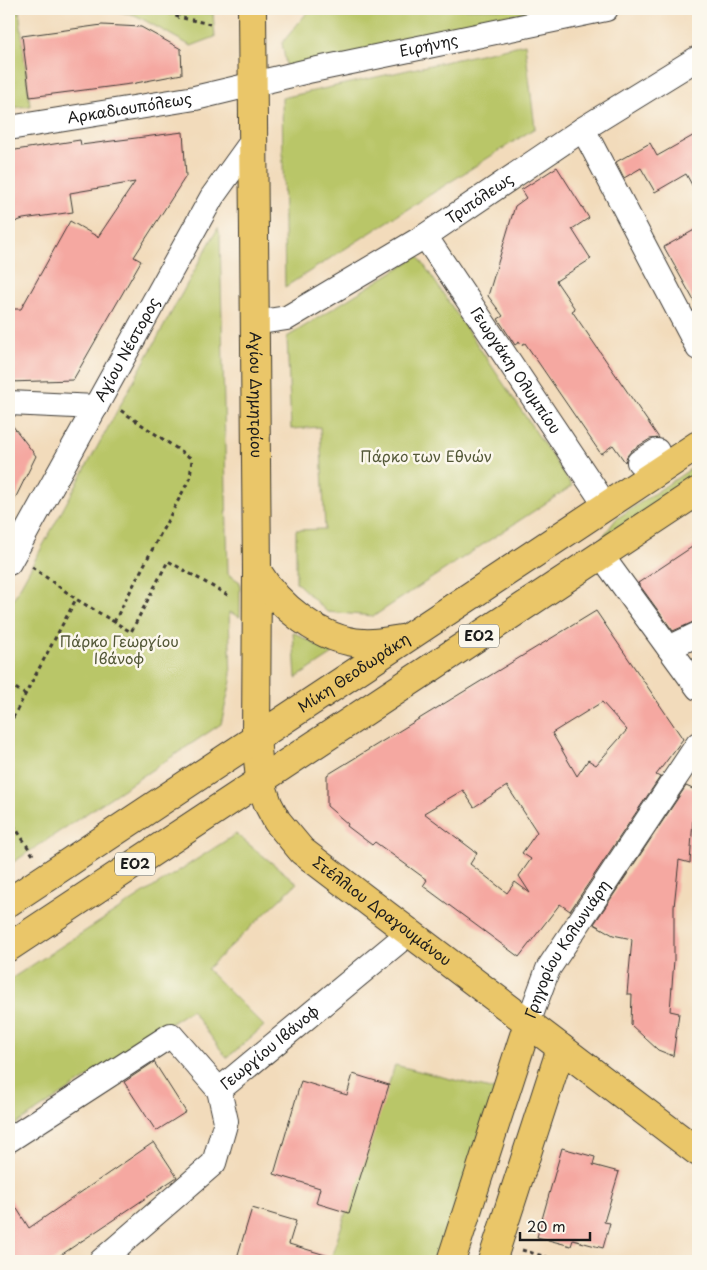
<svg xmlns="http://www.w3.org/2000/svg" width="707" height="1270" font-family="'Playpen Sans',sans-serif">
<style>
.green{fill:#b9c668;stroke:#6a7142}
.building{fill:#f5a8a1;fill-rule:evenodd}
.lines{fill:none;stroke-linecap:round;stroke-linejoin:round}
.minor-casing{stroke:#3c3934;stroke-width:26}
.major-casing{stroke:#3c3934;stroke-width:30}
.highway-casing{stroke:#3c3934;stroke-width:30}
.path{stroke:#3c3934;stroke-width:3;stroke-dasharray:4 4;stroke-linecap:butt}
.minor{stroke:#fff;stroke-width:24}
.major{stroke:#eac669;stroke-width:28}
.highway{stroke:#eac669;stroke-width:28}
.labels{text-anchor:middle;stroke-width:5;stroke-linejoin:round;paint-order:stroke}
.shield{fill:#fbf7ec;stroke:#5f5e5a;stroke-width:1}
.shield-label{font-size:14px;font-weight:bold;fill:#1c1c1c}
.street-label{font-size:15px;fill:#1c1c1c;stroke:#fbf7ec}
.park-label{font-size:15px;fill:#535837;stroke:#fbf7ec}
</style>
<rect width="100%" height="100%" fill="#fbf7ec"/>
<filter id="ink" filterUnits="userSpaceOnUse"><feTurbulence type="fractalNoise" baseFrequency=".02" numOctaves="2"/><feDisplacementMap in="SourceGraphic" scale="10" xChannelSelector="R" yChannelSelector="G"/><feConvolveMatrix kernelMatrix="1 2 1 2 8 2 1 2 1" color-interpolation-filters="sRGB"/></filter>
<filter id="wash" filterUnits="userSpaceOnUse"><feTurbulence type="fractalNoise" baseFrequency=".0096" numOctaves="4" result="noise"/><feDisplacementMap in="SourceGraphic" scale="20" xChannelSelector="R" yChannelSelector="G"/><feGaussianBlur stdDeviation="1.12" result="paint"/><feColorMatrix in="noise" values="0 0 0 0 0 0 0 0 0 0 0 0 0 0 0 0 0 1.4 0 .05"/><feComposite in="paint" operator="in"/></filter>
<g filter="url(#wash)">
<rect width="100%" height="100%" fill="#f2dbbb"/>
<!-- green -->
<g class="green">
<polygon points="9,9 19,9 30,106 9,108"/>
<polygon points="106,9 169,9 179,14 213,13 215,37 191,46 135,15"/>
<polygon points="310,9 589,9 287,70 282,43"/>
<polygon points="525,44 535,128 285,287 282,98"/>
<polygon points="218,228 220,236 228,574 240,582 240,617 229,612 231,681 221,724 9,865 9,607"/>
<polygon points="418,256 572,486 374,616 327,612 296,582 296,530 325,529 320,427 291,429 287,337"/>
<polygon points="698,464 698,475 597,545 616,519"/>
<polygon points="293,632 333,654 296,678"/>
<polygon points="236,834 297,883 207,969 264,1026 227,1058 191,1010 9,1129 9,980"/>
<polygon points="395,1065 506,1093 451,1261 330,1261"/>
</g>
<g id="blocks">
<!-- building -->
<g class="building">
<polygon points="102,25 141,27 181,49 182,74 131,84 30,97 22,36"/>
<polygon points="183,132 186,176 134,257 141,261 73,380 9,382 9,309 21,309 70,221 98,237 135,182 70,193 73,212 23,219 9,224 9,151 80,140 81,145"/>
<polygon points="698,133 698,196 686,174 655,192 641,168 624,178 616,162 650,143 657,156"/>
<polygon points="557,167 589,218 572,229 591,259 556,281 575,309 572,311 659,438 650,439 632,450 627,456 625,462 613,445 601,454 525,343 521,345 519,342 515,345 498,319 503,316 488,296 515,206 526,198 521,190"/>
<polygon points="698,228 698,308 664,247"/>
<polygon points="9,421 36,456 9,511"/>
<polygon points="698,543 698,620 673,631 638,583"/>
<path d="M 596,611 L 683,739 L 656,775 L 660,777 L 570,911 L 560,904 L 519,957 L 423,886 L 427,880 L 375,842 L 372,845 L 347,826 L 348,824 L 327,806 L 327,775 ZM 602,702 L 627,730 L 596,765 L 588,760 L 577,776 L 552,733 ZM 507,786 L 537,832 L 522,853 L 531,859 L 519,876 L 530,893 L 515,882 L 507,893 L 470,864 L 477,853 L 424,813 L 463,790 L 474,807 Z"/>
<polygon points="686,786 695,790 690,863 679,860 674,907 674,960 670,1011 679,1013 673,1056 658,1050 631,1025 632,994 627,994 632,939 613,935 594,924"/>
<polygon points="154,1062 186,1112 156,1131 124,1082"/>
<polygon points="353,1074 389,1085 349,1213 316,1203 320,1188 274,1174 301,1081 347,1095"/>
<polygon points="154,1142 177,1177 52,1261 9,1261 9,1196 29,1228"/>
<polygon points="562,1148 595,1157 593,1165 619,1172 604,1222 610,1223 603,1248 573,1240 571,1246 537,1237"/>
<polygon points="252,1208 296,1221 289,1244 332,1257 331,1261 236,1261"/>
</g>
</g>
</g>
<g filter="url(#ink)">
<use href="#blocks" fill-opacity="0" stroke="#3c3934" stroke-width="1"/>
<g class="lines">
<!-- minor casing -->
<g class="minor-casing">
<g id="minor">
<path id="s1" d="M 9,128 L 195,98 L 308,71 L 606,9"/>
<polyline points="583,129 698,348"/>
<path id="s2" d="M 425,236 L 606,506"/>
<path id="s3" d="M 254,323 L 287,318 L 425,236 L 583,129 L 698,58"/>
<polyline points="9,403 96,407"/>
<polyline points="639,462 657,451"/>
<polyline points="601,555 698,688"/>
<path id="s4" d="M 9,563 L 212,197 L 253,140"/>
<polyline points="669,648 698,634"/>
<path id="s5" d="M 528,1023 L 548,969 L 698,744"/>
<path id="s6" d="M 219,1090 L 410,932"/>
<polyline points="9,1140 171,1035 219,1090 226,1121 214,1163 101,1261"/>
</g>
</g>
<!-- major casing -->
<g class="major-casing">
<g id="major">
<path id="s7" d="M 252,9 L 257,571 L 256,738 L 260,780 L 268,804 L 277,821 L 302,851 L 698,1152"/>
<polyline points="451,1261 528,1023"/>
<polyline points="492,1261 561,1048"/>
</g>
</g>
<!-- highway casing -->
<g class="highway-casing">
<g id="highway">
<path d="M 257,571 C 278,606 321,641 363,643 C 376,644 389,641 401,639"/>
<path id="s8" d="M 9,902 L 698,445"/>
<polyline points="9,947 698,491"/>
</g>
</g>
<!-- path -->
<g class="path">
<polyline points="161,9 178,17 210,24"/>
<polyline points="32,567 76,599"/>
<polyline points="114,622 190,478 192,459 120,410"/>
<polyline points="9,684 26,695"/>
<polyline points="9,725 76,599 131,632 168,561 231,597"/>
<polyline points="9,818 33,855"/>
<polyline points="522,1250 560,1261"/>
</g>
<!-- minor -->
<use href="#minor" class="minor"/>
<!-- major -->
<use href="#major" class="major"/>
<!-- highway -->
<use href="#highway" class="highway"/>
</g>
</g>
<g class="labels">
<!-- shield labels -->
<g class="shield">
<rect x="459" y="624.5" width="40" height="23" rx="4"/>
<rect x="115" y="852.5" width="40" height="23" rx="4"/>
</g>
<g class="shield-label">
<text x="479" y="641">ΕΟ2</text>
<text x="135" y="869">ΕΟ2</text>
</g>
<!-- street labels -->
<g class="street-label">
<text dy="5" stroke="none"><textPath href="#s1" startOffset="428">Ειρήνης</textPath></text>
<text dy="5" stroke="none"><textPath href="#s1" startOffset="122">Αρκαδιουπόλεως</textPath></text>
<text dy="5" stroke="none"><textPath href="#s3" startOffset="260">Τριπόλεως</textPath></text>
<text dy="5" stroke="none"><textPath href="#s4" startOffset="244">Αγίου Νέστορος</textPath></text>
<text dy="5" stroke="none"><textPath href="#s2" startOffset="162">Γεωργάκη Ολυμπίου</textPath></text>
<text dy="5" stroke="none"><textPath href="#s7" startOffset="386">Αγίου Δημητρίου</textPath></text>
<text dy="5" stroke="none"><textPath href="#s8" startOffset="414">Μίκη Θεοδωράκη</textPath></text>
<text dy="5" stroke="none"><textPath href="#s7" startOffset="955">Στέλλιου Δραγουμάνου</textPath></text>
<text dy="5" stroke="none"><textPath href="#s5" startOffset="84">Γρηγορίου Κολωνιάρη</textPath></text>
<text dy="5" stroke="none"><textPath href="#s6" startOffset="66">Γεωργίου Ιβάνοφ</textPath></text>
</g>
<!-- park labels -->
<g class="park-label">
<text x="426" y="462">Πάρκο των Εθνών</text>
<text x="119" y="647">Πάρκο Γεωργίου<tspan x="119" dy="17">Ιβάνοφ</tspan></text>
</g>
</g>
<!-- margin -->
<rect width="707" height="1270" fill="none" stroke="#fbf7ec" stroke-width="30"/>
<!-- scale -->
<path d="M520 1232v8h70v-8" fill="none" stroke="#1c1c1c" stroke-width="2.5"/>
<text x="527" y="1232" font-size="15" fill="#1c1c1c" stroke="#fbf7ec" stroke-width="4" paint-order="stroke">20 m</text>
</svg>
